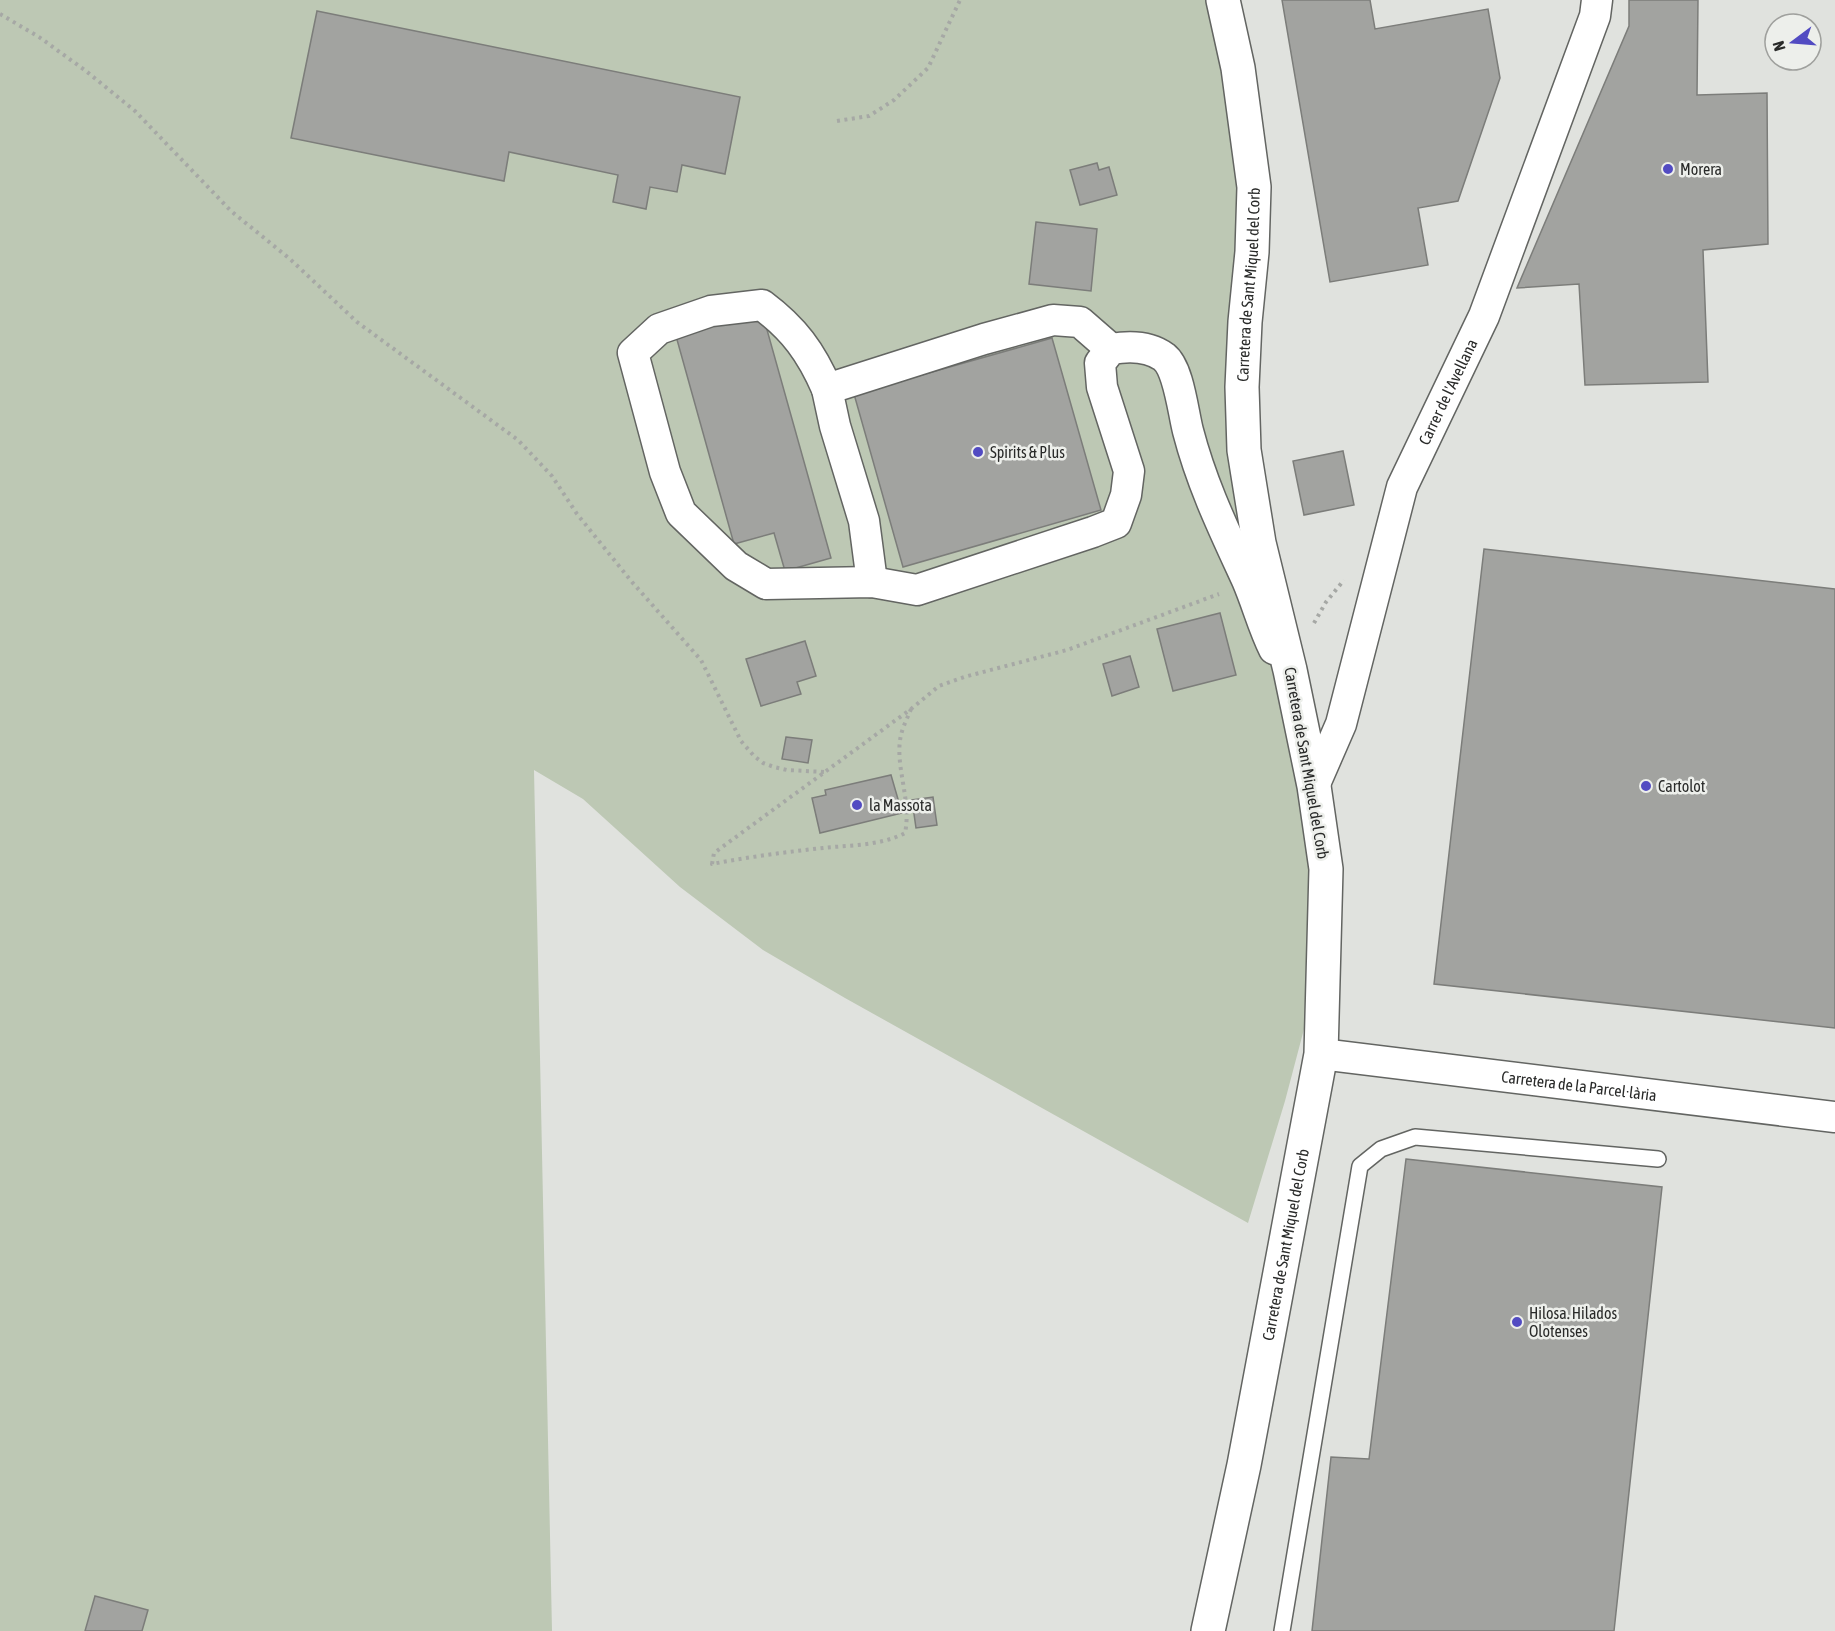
<svg xmlns="http://www.w3.org/2000/svg" width="1835" height="1631" font-family="'Asap Condensed',sans-serif">
<style>
.green{fill:#bdc8b4}
.building{fill:#a2a3a0;stroke:#7c7d7a;stroke-width:1.5}
.lines{fill:none;stroke-linecap:round;stroke-linejoin:round}
.lane-casing{stroke:#636562;stroke-width:18}
.street-casing{stroke:#636562;stroke-width:33}
.secondary-casing{stroke:#636562;stroke-width:36}
.path{stroke:#a6a8a5;stroke-width:4;stroke-dasharray:3 4.5;stroke-linecap:butt}
.lane{stroke:#fff;stroke-width:15}
.street{stroke:#fff;stroke-width:30}
.secondary{stroke:#fff;stroke-width:33}
.poi-dot{fill:#524bc2;stroke:#edefeb;stroke-width:2}
.labels{text-anchor:middle;stroke-width:5;stroke-linejoin:round;paint-order:stroke}
.poi-label{font-size:16px;fill:#292a29;stroke:#edefeb;text-anchor:start}
.street-label{font-size:16px;fill:#292a29;stroke:#edefeb}
</style>
<rect width="100%" height="100%" fill="#e0e2de"/>
<!-- green -->
<polygon class="green" points="0,0 1234,0 1250,425 1309,695 1313,995 1285,1101 1248,1223 845,998 763,950 680,887 583,799 534,770 552,1631 0,1631"/>
<!-- building -->
<g class="building">
<polygon points="1282,0 1370,0 1375,29 1488,9 1500,78 1458,201 1418,208 1428,265 1330,282"/>
<polygon points="1629,0 1698,0 1697,95 1767,93 1768,244 1703,250 1708,382 1585,385 1579,284 1517,288 1629,26"/>
<polygon points="317,11 740,97 725,174 682,165 677,192 650,187 646,209 613,202 618,175 509,152 504,181 291,138"/>
<polygon points="1097,163 1099,170 1109,167 1117,195 1080,205 1070,170"/>
<polygon points="1036,222 1097,229 1091,291 1029,284"/>
<polygon points="762,312 831,558 785,571 774,533 734,544 676,336"/>
<polygon points="1052,338 1101,510 903,567 854,394"/>
<polygon points="1343,451 1354,505 1304,515 1293,461"/>
<polygon points="1484,549 1835,589 1835,1028 1434,984"/>
<polygon points="1220,613 1236,675 1173,691 1157,629"/>
<polygon points="805,641 816,676 797,682 801,694 761,706 746,659"/>
<polygon points="1130,656 1139,687 1112,696 1103,664"/>
<polygon points="786,737 812,740 808,763 782,759"/>
<polygon points="891,775 902,813 820,833 812,798 826,795 825,790"/>
<polygon points="933,797 937,825 916,828 912,800"/>
<polygon points="1406,1159 1662,1187 1614,1631 1312,1631 1331,1457 1369,1459"/>
<polygon points="95,1596 148,1610 142,1631 85,1631"/>
</g>
<g class="lines">
<!-- lane casing -->
<g class="lane-casing">
<polyline id="lane" points="1282,1631 1360,1166 1381,1149 1415,1137 1658,1159"/>
</g>
<!-- street casing -->
<g class="street-casing">
<g id="street">
<path d="M 827,389 C 811,352 794,329 762,305 L 711,311 L 659,329 L 633,353 L 665,472 L 681,513 L 736,566 L 766,584 L 872,582 L 917,590 L 1093,532 L 1116,523 L 1126,495 L 1129,471 L 1102,387 L 1100,363 L 1111,349 C 1128,346 1149,346 1164,357 C 1179,369 1183,412 1188,431 C 1202,485 1224,530 1247,580 C 1257,603 1263,627 1274,649"/>
<polyline points="872,582 864,521 835,426 827,389 984,339 1053,320 1080,322 1111,349"/>
<path id="s1" d="M 1314,786 L 1341,724 L 1402,487 L 1484,316 L 1595,16 L 1597,0"/>
<path id="s2" d="M 1321,1054 L 1835,1117"/>
</g>
</g>
<!-- secondary casing -->
<g class="secondary-casing">
<g id="secondary">
<path id="s3" d="M 1208,1631 L 1244,1465 L 1321,1054 L 1326,869 L 1314,786 L 1290,670 L 1259,543 L 1244,450 L 1242,387 L 1245,322 L 1252,252 L 1254,187 L 1238,68 L 1223,0"/>
</g>
</g>
<!-- path -->
<g class="path">
<polyline points="0,14 39,37 86,71 135,111 231,211 290,259 357,322 518,440 552,476 577,514 632,582 701,660 741,741 754,756 763,763 774,767 787,770 824,772"/>
<polyline points="837,121 869,116 894,100 928,68 960,0"/>
<polyline points="1314,623 1326,602 1344,580"/>
<path d="M 911,709 C 908,717 903,726 901,735 C 894,765 912,800 905,833 C 880,846 850,845 823,848 C 786,852 748,857 712,864 L 714,853 L 911,709 L 939,686 L 964,677 L 1067,650 L 1219,594"/>
</g>
<!-- lane -->
<use href="#lane" class="lane"/>
<!-- street -->
<use href="#street" class="street"/>
<!-- secondary -->
<use href="#secondary" class="secondary"/>
</g>
<!-- markers -->
<g class="poi-dot">
<circle cx="1668" cy="169" r="6"/>
<circle cx="978" cy="452" r="6"/>
<circle cx="1646" cy="786" r="6"/>
<circle cx="857" cy="805" r="6"/>
<circle cx="1517" cy="1322" r="6"/>
</g>
<g class="labels">
<!-- poi labels -->
<g class="poi-label">
<text x="1680" y="175">Morera</text>
<text x="990" y="458">Spirits &amp; Plus</text>
<text x="1658" y="792">Cartolot</text>
<text x="869" y="811">la Massota</text>
<text x="1529" y="1319">Hilosa. Hilados<tspan x="1529" dy="18">Olotenses</tspan></text>
</g>
<!-- street labels -->
<g class="street-label">
<text dy="6" stroke="none"><textPath href="#s3" startOffset="1366">Carretera de Sant Miquel del Corb</textPath></text>
<text dy="6" stroke="none"><textPath href="#s1" startOffset="418">Carrer de l'Avellana</textPath></text>
<text transform="translate(1307 763) rotate(80)" y="6">Carretera de Sant Miquel del Corb</text>
<text dy="6" stroke="none"><textPath href="#s2" startOffset="260">Carretera de la Parcel·lària</textPath></text>
<text dy="6" stroke="none"><textPath href="#s3" startOffset="394">Carretera de Sant Miquel del Corb</textPath></text>
</g>
</g>
<!-- north arrow -->
<g transform="translate(1793 42) rotate(254)"><circle r="28" fill="#edefeb" stroke="#9fa09d" stroke-width="1.5"/>
<path d="M0-4.5L10 22L0 15L-10 22Z" fill="#524bc2"/>
<text y="-9" font-size="16" font-weight="bold" text-anchor="middle" fill="#292a29">N</text>
</g>
</svg>
